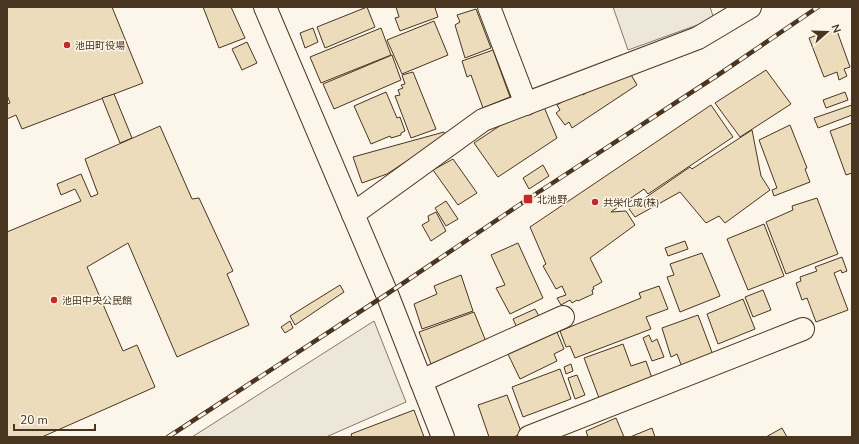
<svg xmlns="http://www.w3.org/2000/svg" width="859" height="444" font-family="'Nunito Sans','Noto Sans JP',sans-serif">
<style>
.parking{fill:#ede7d9;stroke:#887966}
.building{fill:#ecdcbc;stroke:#4a3520}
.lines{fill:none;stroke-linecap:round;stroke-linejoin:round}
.minor-casing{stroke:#4a3520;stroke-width:24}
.tertiary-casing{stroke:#4a3520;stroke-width:24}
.minor{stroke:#fbf6e9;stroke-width:22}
.tertiary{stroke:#fbf6e9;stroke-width:22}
.rail-casing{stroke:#4a3520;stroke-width:4.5}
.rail{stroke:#fbf6e9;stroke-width:3;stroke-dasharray:9;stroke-linecap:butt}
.poi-dot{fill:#c62828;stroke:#fbf6e9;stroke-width:1.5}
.labels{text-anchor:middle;stroke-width:3;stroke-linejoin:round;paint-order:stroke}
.poi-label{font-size:10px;fill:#4a3520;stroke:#fbf6e9;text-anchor:start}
</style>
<rect width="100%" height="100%" fill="#fbf6e9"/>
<!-- parking -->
<g class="parking">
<polygon points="613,7 710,7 714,19 628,50"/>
<polygon points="374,321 406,402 326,437 192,437"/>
</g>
<!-- building -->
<g class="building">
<polygon points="7,7 112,7 143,83 22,129 16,115 7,119 7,104 10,103 7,95"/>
<polygon points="203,7 231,7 245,38 219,48"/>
<polygon points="367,7 375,27 325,48 317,27"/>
<polygon points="396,7 437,7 435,8 438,17 400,31 395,18 399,17"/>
<polygon points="476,9 491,48 465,58 455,25 460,22 457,15"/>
<polygon points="434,21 448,55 402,74 387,40"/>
<polygon points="313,28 318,42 305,48 300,33"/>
<polygon points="381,28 391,55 321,83 310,57"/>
<polygon points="836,28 850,67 844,69 847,76 839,80 837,72 824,77 809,38"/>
<polygon points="247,42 257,63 242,70 232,49"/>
<polygon points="493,50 510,97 483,108 471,75 467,77 462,61"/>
<polygon points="392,55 401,80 334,109 323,84"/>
<polygon points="766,70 791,104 740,137 715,103"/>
<polygon points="413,72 436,129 411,138 395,96 400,95 398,90 403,88 401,85 405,84 402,75"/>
<polygon points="630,73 637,85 572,128 569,122 565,125 556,113 560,110 557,105 580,91 583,95 599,84"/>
<polygon points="386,92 397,118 400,117 405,131 401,133 401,135 391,138 390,136 371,144 354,106"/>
<polygon points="845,92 848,100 826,108 823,100"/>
<polygon points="114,94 132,138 120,143 102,98"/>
<polygon points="711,105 733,137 648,194 644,189 611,212 626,211 635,225 590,258 602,282 593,287 594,289 592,290 593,294 578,301 577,300 572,303 570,300 561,305 557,298 566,295 562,286 556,289 543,266 546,264 530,227"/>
<polygon points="852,105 852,115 818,128 814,118"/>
<polygon points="544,107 557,138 498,177 474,143 504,123"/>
<polygon points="852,123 852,173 846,175 830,131"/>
<polygon points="790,125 807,168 805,169 810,182 774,196 772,190 777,188 759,140"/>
<polygon points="160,126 192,199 199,198 233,271 227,274 249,325 177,357 128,243 87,267 123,351 137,345 155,387 42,437 7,437 7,232 81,201 75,189 61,195 57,184 81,174 91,197 98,194 85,159"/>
<polygon points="752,130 761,176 770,190 725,223 719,216 706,223 680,192 635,217 629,209 690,167 692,169"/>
<polygon points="444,132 445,136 387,174 362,183 353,157"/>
<polygon points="453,159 477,193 458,205 433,170"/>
<polygon points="543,165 549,176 529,189 523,178"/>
<polygon points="817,198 838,254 786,274 766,222 793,210 792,206"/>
<polygon points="446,201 458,219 446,226 435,208"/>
<polygon points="436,212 446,231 431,241 422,225 429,221 428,216"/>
<polygon points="764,224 784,276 748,290 727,239"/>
<polygon points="685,241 688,249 668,256 665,248"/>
<polygon points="518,243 543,298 510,314 496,288 505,285 491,255"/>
<polygon points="702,253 720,296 680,312 667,277 674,275 670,264"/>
<polygon points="842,257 847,271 842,273 841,270 834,273 848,310 816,322 807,298 802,300 796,283 801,281 800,277 817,271 815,267"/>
<polygon points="461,275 473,311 422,329 414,304 437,294 434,286"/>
<polygon points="340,285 344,292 295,325 290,316"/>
<polygon points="659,286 668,309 646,317 651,329 575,358 570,346 566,347 560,331 641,298 639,293"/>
<polygon points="763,290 771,310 753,317 745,297"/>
<polygon points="743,299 755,329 718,344 707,314"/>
<polygon points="535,309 540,318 518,330 513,319"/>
<polygon points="474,312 487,344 431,364 419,332"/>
<polygon points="698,315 713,355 682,367 677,354 671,357 662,328"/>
<polygon points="290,321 293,328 285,333 281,327"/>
<polygon points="557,332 564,349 554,354 557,361 520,379 507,352"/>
<polygon points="649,335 652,342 657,339 664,357 652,361 643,338"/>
<polygon points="623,344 631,366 646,361 652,378 599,398 584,358"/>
<polygon points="571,364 573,371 566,374 564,367"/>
<polygon points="560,369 571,399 523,417 512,387"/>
<polygon points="577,375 585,395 575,399 568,378"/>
<polygon points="507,395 522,434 513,437 489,437 478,405"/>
<polygon points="414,410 424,437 352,437 351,434"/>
<polygon points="616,418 624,437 588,437 586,431"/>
<polygon points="652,428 655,437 630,437"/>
<polygon points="782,428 787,437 766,437"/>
</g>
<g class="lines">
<!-- minor casing -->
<g class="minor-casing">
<g id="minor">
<polyline points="489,7 526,104"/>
<polyline points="353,214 483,120 698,38 750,7"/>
<polyline points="421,381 563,317"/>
<polyline points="529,437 803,329"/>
</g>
</g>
<!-- tertiary casing -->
<g class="tertiary-casing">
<polyline id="tertiary" points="265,7 387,294 443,437"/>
</g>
<!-- minor -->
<use href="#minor" class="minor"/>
<!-- tertiary -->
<use href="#tertiary" class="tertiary"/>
<!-- rail casing -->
<g class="rail-casing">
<polyline id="rail" points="168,437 387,294 528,199 718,75 818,7"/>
</g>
<!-- rail -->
<use href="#rail" class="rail"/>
</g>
<!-- markers -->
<g class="poi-dot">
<circle cx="67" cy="45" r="4"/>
<rect x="523" y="194" width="10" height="10" rx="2"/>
<circle cx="595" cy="202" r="4"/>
<circle cx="54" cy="300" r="4"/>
</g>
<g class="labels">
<!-- poi labels -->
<g class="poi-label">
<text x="75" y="49">池田町役場</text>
<text x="537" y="203">北池野</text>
<text x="603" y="206">共栄化成(株)</text>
<text x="62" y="304">池田中央公民館</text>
</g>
</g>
<!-- border -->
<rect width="859" height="444" fill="none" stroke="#4a3520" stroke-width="16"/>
<!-- north arrow -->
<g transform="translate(827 32) rotate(70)" stroke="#fbf6e9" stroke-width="3" paint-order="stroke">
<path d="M0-3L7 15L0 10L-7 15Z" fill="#4a3520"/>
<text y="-6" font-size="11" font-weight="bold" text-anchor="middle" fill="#4a3520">N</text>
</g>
<!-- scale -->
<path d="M14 424v6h81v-6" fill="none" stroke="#4a3520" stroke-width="2"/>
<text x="20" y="424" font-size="12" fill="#4a3520" stroke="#fbf6e9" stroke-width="3" paint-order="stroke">20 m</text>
</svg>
